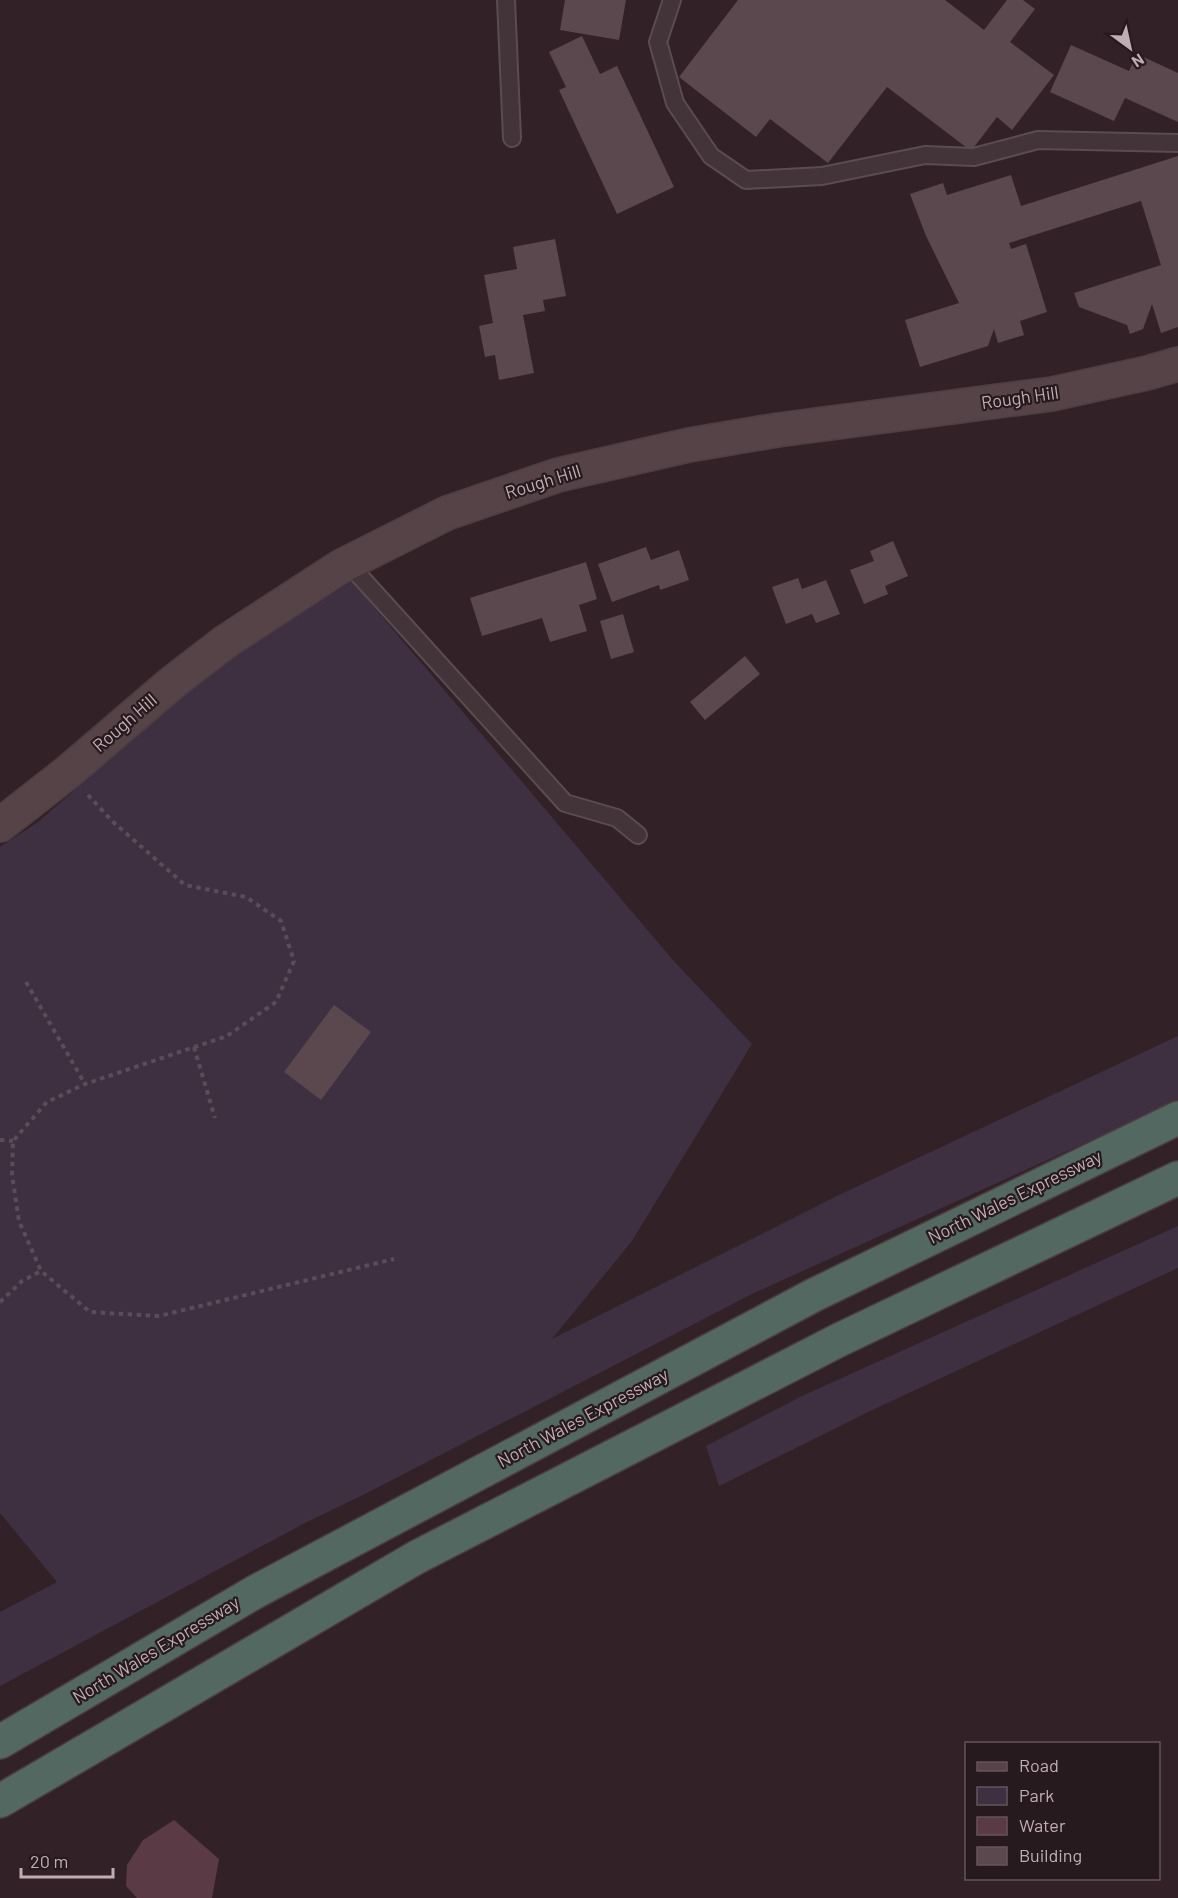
<svg xmlns="http://www.w3.org/2000/svg" width="1178" height="1898" font-family="Barlow,sans-serif">
<style>
.green{fill:#3f3041}
.water{fill:#5a3a45}
.building{fill:#5b484e}
.lines{fill:none;stroke-linecap:round;stroke-linejoin:round}
.lane-casing{stroke:#5b4c51;stroke-width:20}
.secondary-casing{stroke:#4c3e42;stroke-width:36}
.highway-casing{stroke:#4a3c41;stroke-width:36}
.path{stroke:#5c4b58;stroke-width:4;stroke-dasharray:4.5 4.5;stroke-linecap:butt}
.lane{stroke:#433439;stroke-width:16}
.secondary{stroke:#554348;stroke-width:33}
.highway{stroke:#526861;stroke-width:33}
.labels{text-anchor:middle;stroke-width:4.5;stroke-linejoin:round;paint-order:stroke}
.street-label{font-size:18px;fill:#c0aeb4;stroke:#271a1e}
</style>
<rect width="100%" height="100%" fill="#322127"/>
<!-- green -->
<g class="green">
<polygon points="352,581 672,959 752,1044 632,1241 552,1339 841,1194 1178,1036 1178,1101 754,1293 367,1493 307,1522 0,1686 0,1612 57,1582 0,1513 0,847 38,822 187,692 234,656"/>
<polygon points="1178,1226 1178,1268 866,1413 719,1486 706,1446 802,1396"/>
</g>
<!-- water -->
<polygon class="water" points="174,1820 219,1859 212,1898 137,1898 126,1886 127,1865 143,1840"/>
<!-- building -->
<g class="building">
<polygon points="565,0 626,0 619,40 560,30"/>
<polygon points="738,0 945,0 984,30 1007,0 1023,0 1035,9 1010,42 1054,75 1012,130 997,117 971,151 887,87 828,163 770,119 756,137 679,77"/>
<polygon points="582,36 600,74 617,66 674,187 617,214 559,90 566,87 549,52"/>
<polygon points="1071,45 1129,71 1137,54 1178,73 1178,122 1125,98 1114,121 1050,92"/>
<polygon points="1178,156 1178,327 1161,333 1152,304 1143,329 1130,334 1127,325 1079,307 1074,293 1161,265 1141,201 1009,243 1011,249 1026,244 1047,312 1020,321 1024,335 998,343 994,329 988,346 920,367 905,320 959,303 926,236 910,194 943,183 947,195 1011,175 1021,206"/>
<polygon points="555,239 566,296 543,300 545,311 523,315 534,373 499,380 495,355 485,357 479,326 493,323 484,275 517,269 513,247"/>
<polygon points="893,541 908,576 885,586 888,594 864,604 850,570 874,561 870,551"/>
<polygon points="646,547 651,560 679,550 689,580 660,590 659,585 612,602 598,564"/>
<polygon points="586,562 597,599 579,605 587,631 550,642 542,618 482,636 470,598"/>
<polygon points="798,578 802,589 826,580 840,614 816,623 812,614 786,624 772,587"/>
<polygon points="623,614 634,652 611,659 600,621"/>
<polygon points="745,656 760,674 705,720 690,702"/>
<polygon points="334,1005 371,1032 321,1100 284,1072"/>
</g>
<g class="lines">
<!-- lane casing -->
<g class="lane-casing">
<g id="lane">
<polyline points="506,0 512,138"/>
<polyline points="672,0 658,42 675,103 711,156 746,180 822,176 925,155 974,157 1038,140 1178,143"/>
<polyline points="348,563 565,803 617,818 638,835"/>
</g>
</g>
<!-- secondary casing -->
<g class="secondary-casing">
<polyline id="secondary" points="0,825 68,772 173,682 225,642 340,567 447,513 558,475 689,445 778,430 1052,394 1147,373 1178,364"/>
</g>
<!-- highway casing -->
<g class="highway-casing">
<g id="highway">
<polyline points="0,1742 255,1592 814,1295 1178,1118"/>
<polyline points="0,1801 417,1557 839,1340 1178,1178"/>
</g>
</g>
<!-- path -->
<g class="path">
<polyline points="88,795 112,821 185,885 246,897 281,921 294,961 276,1002 227,1036 85,1084 47,1102 13,1141 12,1175 19,1221 41,1271 90,1312 159,1316 394,1259"/>
<polyline points="26,982 85,1084"/>
<polyline points="194,1047 215,1118"/>
<polyline points="0,1140 13,1141"/>
<polyline points="0,1302 22,1281 41,1271"/>
</g>
<!-- lane -->
<use href="#lane" class="lane"/>
<!-- secondary -->
<use href="#secondary" class="secondary"/>
<!-- highway -->
<use href="#highway" class="highway"/>
</g>
<g class="labels">
<!-- street labels -->
<g class="street-label">
<text transform="translate(1020 398) rotate(-8)" y="6">Rough Hill</text>
<text transform="translate(543 482) rotate(-17)" y="6">Rough Hill</text>
<text transform="translate(125 723) rotate(-41)" y="6">Rough Hill</text>
<text transform="translate(1015 1197) rotate(-26)" y="6">North Wales Expressway</text>
<text transform="translate(583 1418) rotate(-28)" y="6">North Wales Expressway</text>
<text transform="translate(156 1650) rotate(-31)" y="6">North Wales Expressway</text>
</g>
</g>
<!-- legend -->
<rect x="965" y="1742" width="195" height="138" fill="#271a1e" stroke="#64555a" stroke-width="1.5"/>
<rect x="977" y="1762" width="30" height="9" fill="#554348" stroke="#64555a" stroke-width="1.5"/>
<text x="1019" y="1772" font-size="18" fill="#c0aeb4">Road</text>
<rect x="977" y="1787" width="30" height="18" fill="#3f3041" stroke="#64555a" stroke-width="1.5"/>
<text x="1019" y="1802" font-size="18" fill="#c0aeb4">Park</text>
<rect x="977" y="1817" width="30" height="18" fill="#5a3a45" stroke="#64555a" stroke-width="1.5"/>
<text x="1019" y="1832" font-size="18" fill="#c0aeb4">Water</text>
<rect x="977" y="1847" width="30" height="18" fill="#5b484e" stroke="#64555a" stroke-width="1.5"/>
<text x="1019" y="1862" font-size="18" fill="#c0aeb4">Building</text>
<!-- north arrow -->
<g transform="translate(1130 48) rotate(147)" stroke="#271a1e" stroke-width="4.5" paint-order="stroke">
<path d="M0-4.5L10 22L0 15L-10 22Z" fill="#c0aeb4"/>
<text y="-9" font-size="16" font-weight="bold" text-anchor="middle" fill="#c0aeb4">N</text>
</g>
<!-- scale -->
<path d="M21 1868v9h92v-9" fill="none" stroke="#c0aeb4" stroke-width="3"/>
<text x="30" y="1868" font-size="18" fill="#c0aeb4" stroke="#271a1e" stroke-width="4.5" paint-order="stroke">20 m</text>
</svg>
